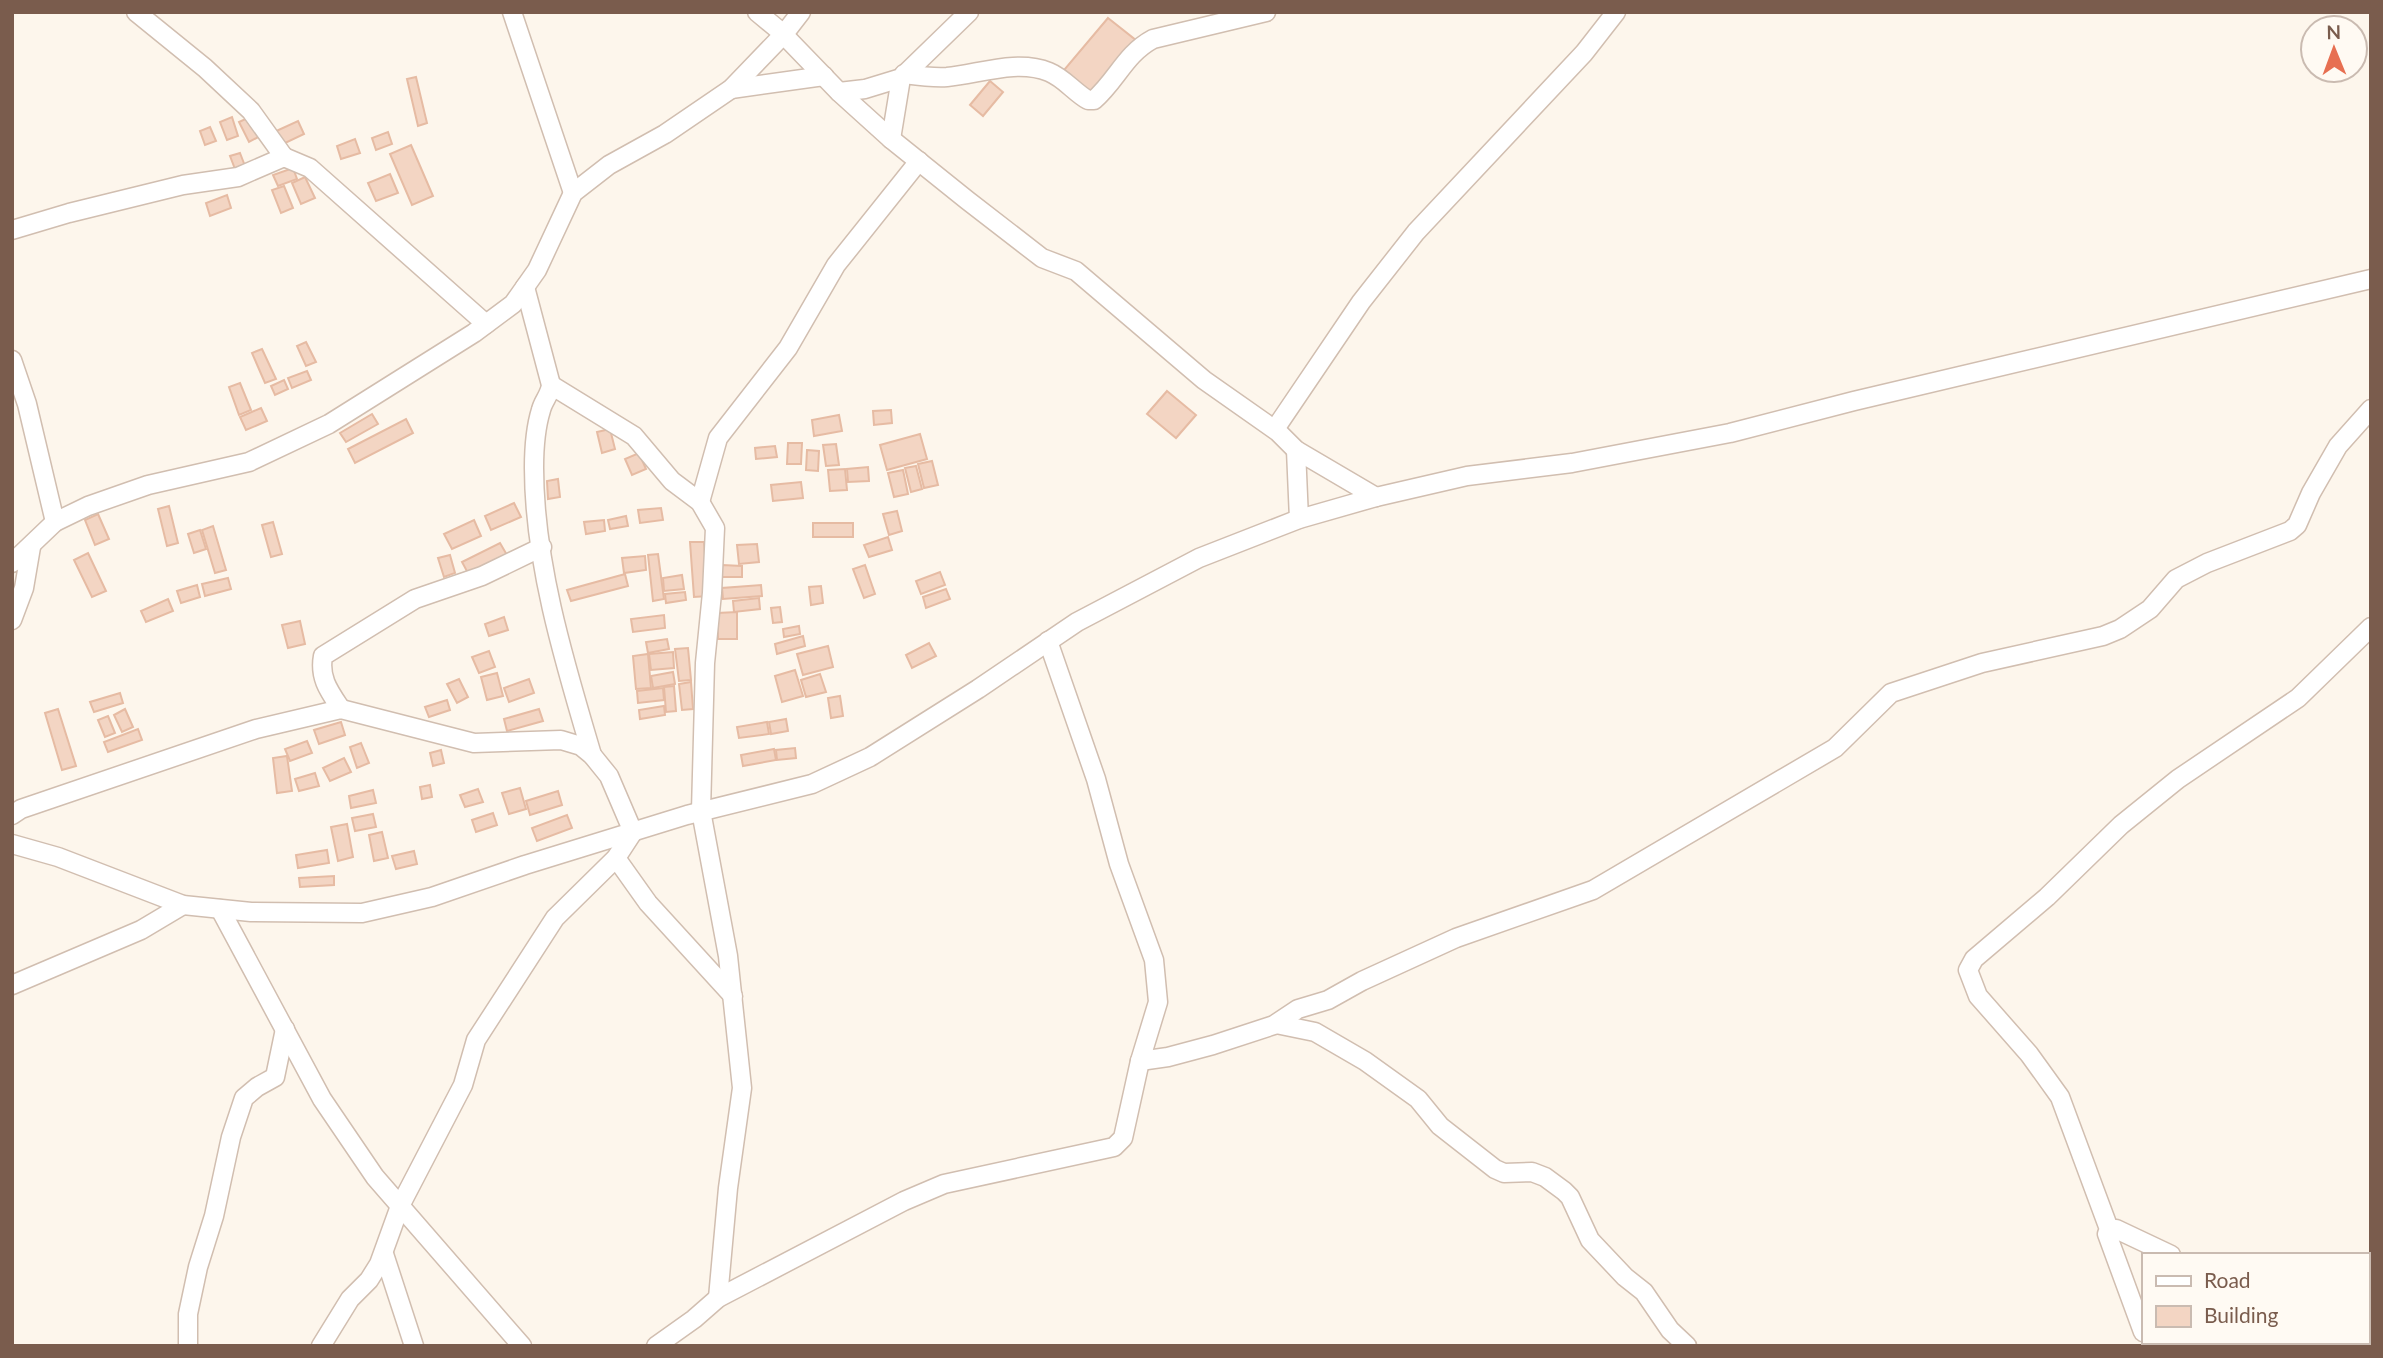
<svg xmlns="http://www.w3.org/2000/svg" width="2383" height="1358" font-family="Lato,sans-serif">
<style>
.building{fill:#f3d5c3;stroke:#e6bba3;stroke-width:2}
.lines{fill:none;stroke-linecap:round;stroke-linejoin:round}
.minor-casing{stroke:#d1beb0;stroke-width:21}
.minor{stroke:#fff;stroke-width:18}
</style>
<rect width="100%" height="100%" fill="#fdf6ec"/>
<!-- building -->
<g class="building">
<polygon points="1108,18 1137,41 1093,94 1064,70"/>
<polygon points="416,77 427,123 418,126 407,79"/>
<polygon points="990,81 1003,92 983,116 970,105"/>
<polygon points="252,116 262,135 249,142 239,122"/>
<polygon points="232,117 238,136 227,140 220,122"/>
<polygon points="298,121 304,134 281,145 274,132"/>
<polygon points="210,127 216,141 205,145 200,131"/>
<polygon points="388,132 392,144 376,150 372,138"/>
<polygon points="355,139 360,153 341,159 337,146"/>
<polygon points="411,145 433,196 412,205 390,154"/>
<polygon points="240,153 245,166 235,169 230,156"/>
<polygon points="293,168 297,179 278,186 273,175"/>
<polygon points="390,174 398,193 376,201 368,183"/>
<polygon points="305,177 315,198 301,204 292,183"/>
<polygon points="284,186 293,208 281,213 272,190"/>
<polygon points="227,195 231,208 210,216 206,203"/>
<polygon points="306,342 316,362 306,366 297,346"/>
<polygon points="262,349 276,379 265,383 252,353"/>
<polygon points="307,371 311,380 292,388 288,378"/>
<polygon points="284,380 288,389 275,395 271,386"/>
<polygon points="240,383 251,410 239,415 229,387"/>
<polygon points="1167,391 1196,415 1176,438 1147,414"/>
<polygon points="261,408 267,421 246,430 240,417"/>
<polygon points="891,410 892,423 874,425 873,411"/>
<polygon points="372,414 378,424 346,442 340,433"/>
<polygon points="839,415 842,431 814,436 812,420"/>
<polygon points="406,419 413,433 355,463 348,449"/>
<polygon points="610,429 615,449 602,453 597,432"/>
<polygon points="920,434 927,459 887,470 880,445"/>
<polygon points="788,443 802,443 801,464 787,464"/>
<polygon points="836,444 839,465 826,466 823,445"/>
<polygon points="775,446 777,457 756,459 755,448"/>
<polygon points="807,450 819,451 818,471 806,470"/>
<polygon points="639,453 646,469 632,475 625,459"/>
<polygon points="932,461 938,485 924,488 918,464"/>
<polygon points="916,466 922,489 911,492 905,468"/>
<polygon points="868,467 869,481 848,482 847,469"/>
<polygon points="845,469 847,490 830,491 828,470"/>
<polygon points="903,470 908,494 894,497 888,473"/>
<polygon points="558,479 560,497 548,499 547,481"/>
<polygon points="801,482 803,498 773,501 771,485"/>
<polygon points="514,503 521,517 491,530 485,516"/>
<polygon points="169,506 178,543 167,546 158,509"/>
<polygon points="661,508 663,520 640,523 638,510"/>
<polygon points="897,511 902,531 889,535 883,514"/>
<polygon points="98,514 109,539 95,545 85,520"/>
<polygon points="626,516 628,526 610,529 608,520"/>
<polygon points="474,520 481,536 452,549 444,534"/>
<polygon points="604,520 605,531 586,534 584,522"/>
<polygon points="273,522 282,554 271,557 262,525"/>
<rect x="813" y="523" width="40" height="14"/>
<polygon points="213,526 226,570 215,573 202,530"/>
<polygon points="200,530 206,549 194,553 188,534"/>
<polygon points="888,537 892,550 869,557 864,545"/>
<polygon points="690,542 704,542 708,596 694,597"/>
<polygon points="500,543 507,555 469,575 462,562"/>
<polygon points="757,544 759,562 739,564 737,545"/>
<polygon points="88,553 106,591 92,597 74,560"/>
<polygon points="658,554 664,599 653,601 648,555"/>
<polygon points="450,555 455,573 444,577 438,558"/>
<polygon points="645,556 646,570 624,573 622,558"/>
<polygon points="722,565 742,566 742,577 722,577"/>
<polygon points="865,565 875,594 864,598 853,569"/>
<polygon points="940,572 945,585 921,594 916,581"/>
<polygon points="625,574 628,586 571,601 567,590"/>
<polygon points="682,575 684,589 664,591 663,578"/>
<polygon points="228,578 231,589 205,596 202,584"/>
<polygon points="197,585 200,597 181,603 177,591"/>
<polygon points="761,585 762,596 723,599 722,588"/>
<polygon points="821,586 823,603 811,605 809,587"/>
<polygon points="946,589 950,599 926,608 923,597"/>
<polygon points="685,592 686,600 666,603 665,594"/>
<polygon points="759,598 760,609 734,612 733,601"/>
<polygon points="168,599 173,611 146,622 141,611"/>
<polygon points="780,607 782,622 773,623 771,608"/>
<polygon points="737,612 737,639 718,639 717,613"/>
<polygon points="664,615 665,628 633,632 631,619"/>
<polygon points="504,617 508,630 489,636 485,624"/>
<polygon points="300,621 305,644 288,648 282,625"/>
<polygon points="799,626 800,634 784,637 783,629"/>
<polygon points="803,636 805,646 777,654 775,644"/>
<polygon points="667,639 669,649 648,653 646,642"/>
<polygon points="929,643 936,656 912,668 906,655"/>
<polygon points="828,646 833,667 803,675 797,654"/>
<polygon points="688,648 691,680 679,681 675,649"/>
<polygon points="489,651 495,667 479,673 472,657"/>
<polygon points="673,652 674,668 651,670 649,654"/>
<polygon points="648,654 651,688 636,689 633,656"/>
<polygon points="795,670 803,696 782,702 775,676"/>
<polygon points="673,672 675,684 653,688 651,676"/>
<polygon points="497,673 503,696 487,700 481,677"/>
<polygon points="820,674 826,692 806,697 801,680"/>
<polygon points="459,679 468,697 457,703 447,684"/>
<polygon points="529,679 534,693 509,702 504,688"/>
<polygon points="691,682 693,709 682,710 679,684"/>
<polygon points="674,686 676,711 666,712 664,687"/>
<polygon points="663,688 664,700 638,703 637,691"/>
<polygon points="120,693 123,703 94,712 90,702"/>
<polygon points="840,696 843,716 831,718 828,698"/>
<polygon points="447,700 450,710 429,717 425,707"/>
<polygon points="664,706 665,715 640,719 639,710"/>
<polygon points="58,709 76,766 62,770 45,713"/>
<polygon points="125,709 133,727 122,732 114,715"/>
<polygon points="539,709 543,721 507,731 504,719"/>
<polygon points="108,716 115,733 105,737 98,720"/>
<polygon points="786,719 788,731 771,734 769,722"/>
<polygon points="341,722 345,735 319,744 314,730"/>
<polygon points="767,722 769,734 739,738 737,727"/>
<polygon points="138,729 142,740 108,752 104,742"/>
<polygon points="307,741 312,753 290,761 285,749"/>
<polygon points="361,743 369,763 357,768 350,747"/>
<polygon points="795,748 796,758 777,760 776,750"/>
<polygon points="774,749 776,760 743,766 741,755"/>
<polygon points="441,750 444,763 433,766 430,753"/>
<polygon points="287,756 292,791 277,793 273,758"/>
<polygon points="344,758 351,772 330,781 323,768"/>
<polygon points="315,773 319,786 299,791 295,779"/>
<polygon points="430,785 432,797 422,799 420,787"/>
<polygon points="520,788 526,809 509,814 502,793"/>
<polygon points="478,789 483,802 465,807 460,795"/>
<polygon points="373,790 376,803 351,808 349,796"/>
<polygon points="558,791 562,805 530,815 526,801"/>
<polygon points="493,813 497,825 476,832 472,820"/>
<polygon points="373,814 376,827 355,831 352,818"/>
<polygon points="567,815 572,828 537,841 532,828"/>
<polygon points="347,824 353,857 338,861 331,827"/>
<polygon points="382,832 388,858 374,861 369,835"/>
<polygon points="327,850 329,863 298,868 296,855"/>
<polygon points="414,851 417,864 396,869 392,856"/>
<polygon points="334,876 334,885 300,887 299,878"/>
</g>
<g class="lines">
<!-- minor casing -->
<g class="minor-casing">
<g id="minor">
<polyline points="136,12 205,68 251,111 284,157"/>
<polyline points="512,12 573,193"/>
<polyline points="757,12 780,31 839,92 891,139 967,200 1042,258 1076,271 1204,380 1278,432 1296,450 1376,497"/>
<path d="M 904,74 C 919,76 933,78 947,77 C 979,74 1017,59 1049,72 C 1064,78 1074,92 1088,100 L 1094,100 C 1117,80 1125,54 1153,39 L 1266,12"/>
<polyline points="731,89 824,76"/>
<polyline points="839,92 865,89 901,78 969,12"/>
<polyline points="891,139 901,78"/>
<polyline points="12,230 69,213 183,185 238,177 284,157 310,168 486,324"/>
<path d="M 525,287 L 551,385 C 550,395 543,401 541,410 C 536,426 534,450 534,468 C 534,563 565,664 592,755"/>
<polyline points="12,360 27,404 55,522"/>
<polyline points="551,385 634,436 672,481 700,502 715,528 712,593 705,663 701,811 728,956 742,1088 728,1188 718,1298"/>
<polyline points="1275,429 1361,302 1416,232 1584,53 1616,12"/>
<polyline points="1296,450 1299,519"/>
<polyline points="700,502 718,438 788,348 836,265 919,161"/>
<polyline points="12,563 55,522 88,506 148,485 249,462 329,424 474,333 513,304 537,270 573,193 609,165 665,134 731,89 784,34 801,12"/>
<polyline points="12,620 24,588 31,547"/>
<path d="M 341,709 C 329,691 319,678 323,656 L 415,599 L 482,576 L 542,547"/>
<polyline points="12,815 21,809 256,729 341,709 474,743 561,740 581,746 592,755 609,776 633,832 616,858 555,918 476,1040 463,1085 400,1206 379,1264 369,1280 350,1299 321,1346"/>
<polyline points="12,844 58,857 183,905 251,912 362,913 432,897 525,865 687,815 812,784 870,757 978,689 1077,622 1199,558 1299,519 1376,497 1467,476 1572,463 1730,433 1854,401 2371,279"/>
<polyline points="616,858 648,903 733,996"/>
<polyline points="220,909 322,1099 375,1177 522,1346"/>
<polyline points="12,985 141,930 183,905"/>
<polyline points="1276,1024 1315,1032 1365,1061 1418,1099 1440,1126 1495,1169 1504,1173 1532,1172 1545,1177 1564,1191 1570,1197 1590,1240 1625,1277 1644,1292 1670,1330 1687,1346"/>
<polyline points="1140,1061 1168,1057 1213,1045 1274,1025 1298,1009 1328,1000 1362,981 1456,938 1593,890 1835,748 1891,693 1982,663 2103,636 2120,629 2150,609 2176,579 2207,563 2290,531 2297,525 2311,493 2338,446 2371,409"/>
<polyline points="2109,1229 2116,1229 2171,1255"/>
<polyline points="384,1254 414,1346"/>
<polyline points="2367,1272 2371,1274"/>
<polyline points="2143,1332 2107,1234 2109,1229 2060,1097 2029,1054 1978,996 1968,970 1974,959 2047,897 2121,825 2178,779 2298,698 2371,627"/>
<polyline points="188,1346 188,1314 198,1267 214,1216 231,1137 244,1098 257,1087 275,1077 285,1029"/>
<polyline points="656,1346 694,1319 718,1298 904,1201 944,1184 1114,1147 1123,1138 1140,1061 1158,1002 1154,960 1119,864 1096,779 1048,641"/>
</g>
</g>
<!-- minor -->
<use href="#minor" class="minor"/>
</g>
<!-- border -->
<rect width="2383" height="1358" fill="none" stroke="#7a5c4d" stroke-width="28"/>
<!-- legend -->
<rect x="2142" y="1253" width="228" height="91" fill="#fffaf3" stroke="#cabbb1" stroke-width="2"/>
<rect x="2156" y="1276" width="35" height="10" fill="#ffffff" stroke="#cabbb1" stroke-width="2"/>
<text x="2204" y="1288" font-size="21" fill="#7a5c4d">Road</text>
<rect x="2156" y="1306" width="35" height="21" fill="#f3d5c3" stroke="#cabbb1" stroke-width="2"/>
<text x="2204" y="1323" font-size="21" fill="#7a5c4d">Building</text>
<!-- north arrow -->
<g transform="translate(2334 49) rotate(359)"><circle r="33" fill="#fffaf3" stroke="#cabbb1" stroke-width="2"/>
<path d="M0-5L12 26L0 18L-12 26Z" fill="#e76f51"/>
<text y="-10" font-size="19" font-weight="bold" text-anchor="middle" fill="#7a5c4d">N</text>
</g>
</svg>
